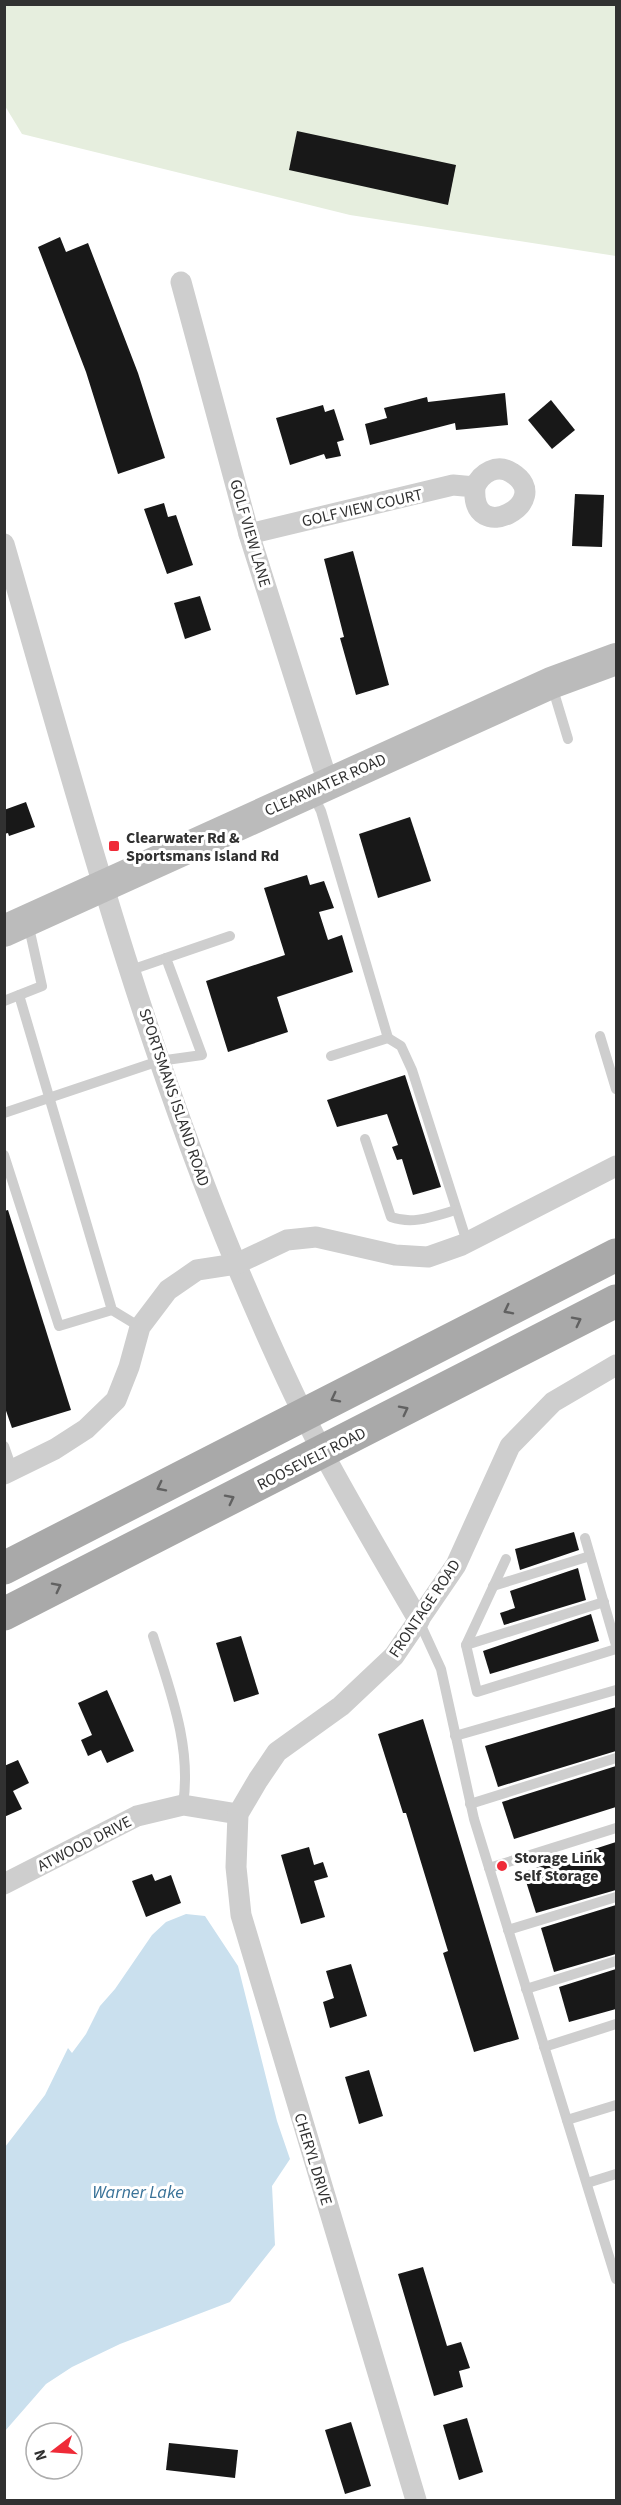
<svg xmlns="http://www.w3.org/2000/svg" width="621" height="2505" font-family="'Source Sans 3',sans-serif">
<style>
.green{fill:#e6eede}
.water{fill:#cae0ee}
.building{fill:#181818}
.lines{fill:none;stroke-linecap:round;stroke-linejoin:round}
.lane{stroke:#cecece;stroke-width:10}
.street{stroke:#cecece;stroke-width:21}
.secondary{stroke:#bbb;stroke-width:32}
.primary{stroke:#a9a9a9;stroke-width:33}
.oneway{stroke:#616161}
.poi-dot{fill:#ef2b38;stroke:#fff;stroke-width:2}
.labels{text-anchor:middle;stroke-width:6;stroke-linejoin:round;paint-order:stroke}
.street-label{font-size:16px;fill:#313131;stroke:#fff}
.poi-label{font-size:16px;font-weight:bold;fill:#313131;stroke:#fff;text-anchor:start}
.water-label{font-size:18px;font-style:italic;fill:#397298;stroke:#fff}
</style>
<rect width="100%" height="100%" fill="#fff"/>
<!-- green -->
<polygon class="green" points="5,5 616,5 616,256 350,215 22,134 5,106"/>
<!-- water -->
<polygon class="water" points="186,1914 205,1916 238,1966 277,2121 290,2159 272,2186 275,2245 230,2302 120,2344 72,2367 46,2384 5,2431 5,2147 45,2095 68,2048 72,2053 86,2034 100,2006 115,1989 152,1935 166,1922"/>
<!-- building -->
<g class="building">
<polygon points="297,131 456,165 448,205 289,170"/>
<polygon points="60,237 66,252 88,243 138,373 165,458 118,474 86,372 38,247"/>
<polygon points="505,393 508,425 456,430 455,423 370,445 365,424 387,418 384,408 427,397 428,402"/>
<polygon points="551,400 575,430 552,449 528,420"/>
<polygon points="323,405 325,412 334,409 344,440 337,442 341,456 326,459 324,454 290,465 276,418"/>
<polygon points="575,494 604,495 602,547 572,546"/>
<polygon points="164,503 168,517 176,515 193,565 167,574 144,509"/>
<polygon points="353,551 389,685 356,695 340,638 344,637 324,559"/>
<polygon points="200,596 211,630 185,639 174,603"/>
<polygon points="26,802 35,827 9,836 8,833 4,834 4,810"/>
<polygon points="410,817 431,881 378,898 359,834"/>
<polygon points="307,875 310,885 324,881 334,908 319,912 328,940 342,935 353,972 277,997 288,1032 228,1052 206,981 285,955 264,888"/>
<polygon points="405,1075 441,1187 413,1195 402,1159 397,1160 392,1147 398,1145 387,1114 337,1127 327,1100"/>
<polygon points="8,1210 71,1410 12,1428 4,1405 4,1211"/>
<polygon points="574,1532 579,1550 520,1570 515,1549"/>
<polygon points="578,1568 586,1600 504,1625 500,1613 515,1608 510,1591"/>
<polygon points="591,1614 599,1641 490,1674 483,1651"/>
<polygon points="241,1636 259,1694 234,1702 216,1643"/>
<polygon points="107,1690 134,1751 107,1763 101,1750 88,1756 81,1740 92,1735 78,1703"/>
<polygon points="616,1707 616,1751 498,1787 485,1746"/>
<polygon points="423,1719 519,2039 474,2052 443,1953 448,1951 406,1813 403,1813 378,1734"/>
<polygon points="18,1760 29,1783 13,1791 22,1809 4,1817 4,1766"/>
<polygon points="616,1766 616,1807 514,1839 502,1802"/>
<polygon points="616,1842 616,1890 536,1913 523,1872"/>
<polygon points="309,1847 314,1865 323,1862 328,1877 314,1881 325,1917 301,1924 281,1855"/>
<polygon points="152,1874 155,1881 171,1875 181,1903 146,1917 132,1881"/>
<polygon points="616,1905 616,1954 554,1972 541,1928"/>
<polygon points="351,1964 367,2016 330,2028 323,2002 334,1998 326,1971"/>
<polygon points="616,1969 616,2009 569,2022 559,1987"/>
<polygon points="369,2070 383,2116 359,2124 345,2077"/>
<polygon points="423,2267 447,2346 461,2342 470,2368 459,2371 463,2387 434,2396 398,2274"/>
<polygon points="467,2418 483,2472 459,2480 443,2425"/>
<polygon points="351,2422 371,2486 345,2494 325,2430"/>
<polygon points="169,2443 238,2450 235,2478 166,2470"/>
</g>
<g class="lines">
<!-- lane -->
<g class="lane">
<polyline points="552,686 568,739"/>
<polyline points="313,795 321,811 388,1038 331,1056"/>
<polyline points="131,970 166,958"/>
<polyline points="19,995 112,1310 140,1327"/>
<polyline points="4,1001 42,986 28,923"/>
<polyline points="600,1036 616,1089"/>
<polyline points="388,1038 401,1046 412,1070 467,1242"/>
<polyline points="4,1113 159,1061 202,1055 166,958 230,936"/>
<path d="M 365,1139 L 391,1217 C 414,1225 434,1216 456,1210"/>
<polyline points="4,1155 59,1326 112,1310"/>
<polyline points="4,1446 12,1469"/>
<polyline points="585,1538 616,1645"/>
<polyline points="506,1559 466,1645 477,1692 616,1649"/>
<polyline points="493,1586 590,1556"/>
<polyline points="419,1621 441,1669 474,1819 616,2279"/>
<path d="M 153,1636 C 170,1691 192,1746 183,1805"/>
<polyline points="466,1645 604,1602"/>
<polyline points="455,1736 616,1690"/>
<polyline points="470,1804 616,1758"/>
<polyline points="489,1868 616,1828"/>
<polyline points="508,1930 616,1897"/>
<polyline points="526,1989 616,1961"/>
<polyline points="544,2047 616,2024"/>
<polyline points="567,2120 616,2105"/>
<polyline points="587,2183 616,2174"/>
</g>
<!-- street -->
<g class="street">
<polyline points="181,282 249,534 328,783"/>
<path d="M 249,534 L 453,485 L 475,487 C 481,473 497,463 512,473 C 557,501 470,549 475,487"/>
<path d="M 4,544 C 74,786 139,1031 236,1264 C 262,1326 290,1389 321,1449 C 352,1507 386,1564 419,1621"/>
<polyline points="4,1474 55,1449 86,1429 116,1400 129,1367 140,1327 168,1290 197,1270 236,1264 287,1240 316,1237 395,1255 428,1257 462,1245 616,1166"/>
<polyline points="4,1884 137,1816 183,1805 238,1814"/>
<polyline points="416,2500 241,1915 236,1867 238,1814 258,1780 277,1752 341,1706 394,1656 456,1565 510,1446 553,1402 616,1365"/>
</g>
<!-- secondary -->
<polyline class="secondary" points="4,931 551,683 616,659"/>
<!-- primary -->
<g class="primary">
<polyline points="4,1568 616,1255"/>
<polyline points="4,1614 616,1301"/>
</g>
</g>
<!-- one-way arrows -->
<defs><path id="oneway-chevron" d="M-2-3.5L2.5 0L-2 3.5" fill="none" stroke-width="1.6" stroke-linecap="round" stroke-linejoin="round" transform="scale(1.5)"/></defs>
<g class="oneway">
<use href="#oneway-chevron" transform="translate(508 1310) rotate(153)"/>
<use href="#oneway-chevron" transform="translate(577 1321) rotate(-27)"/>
<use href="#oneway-chevron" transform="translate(335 1398) rotate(153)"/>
<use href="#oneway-chevron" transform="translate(404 1410) rotate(-27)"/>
<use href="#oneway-chevron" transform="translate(161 1487) rotate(153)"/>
<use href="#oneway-chevron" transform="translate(230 1499) rotate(-27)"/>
<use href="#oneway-chevron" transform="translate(57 1587) rotate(-27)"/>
</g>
<!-- markers -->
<g class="poi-dot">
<rect x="108" y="840" width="12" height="12" rx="3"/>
<circle cx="502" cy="1866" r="6"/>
</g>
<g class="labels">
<!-- street labels -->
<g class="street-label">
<text transform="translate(362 507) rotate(-13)" y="6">GOLF VIEW COURT</text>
<text transform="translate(251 533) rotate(74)" y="6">GOLF VIEW LANE</text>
<text transform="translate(325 784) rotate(-24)" y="6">CLEARWATER ROAD</text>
<text transform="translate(175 1097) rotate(71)" y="6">SPORTSMANS ISLAND ROAD</text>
<text transform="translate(311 1458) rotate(-27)" y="6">ROOSEVELT ROAD</text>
<text transform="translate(424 1608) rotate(-56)" y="6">FRONTAGE ROAD</text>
<text transform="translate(84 1843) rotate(-27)" y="6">ATWOOD DRIVE</text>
<text transform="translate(314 2159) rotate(73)" y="6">CHERYL DRIVE</text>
</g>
<!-- poi labels -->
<g class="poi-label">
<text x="126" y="843">Clearwater Rd &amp;<tspan x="126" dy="18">Sportsmans Island Rd</tspan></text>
<text x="514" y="1863">Storage Link<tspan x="514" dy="18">Self Storage</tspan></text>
</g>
<!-- water labels -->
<g class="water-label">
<text x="138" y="2198">Warner Lake</text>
</g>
</g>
<!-- border -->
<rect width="621" height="2505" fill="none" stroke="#313131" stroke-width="12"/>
<!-- north arrow -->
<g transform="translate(54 2451) rotate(253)"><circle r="28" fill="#ffffff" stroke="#adadad" stroke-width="1.5"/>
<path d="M0-4.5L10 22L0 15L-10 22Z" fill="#ef2b38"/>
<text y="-9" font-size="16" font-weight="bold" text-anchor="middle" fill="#313131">N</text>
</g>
</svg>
